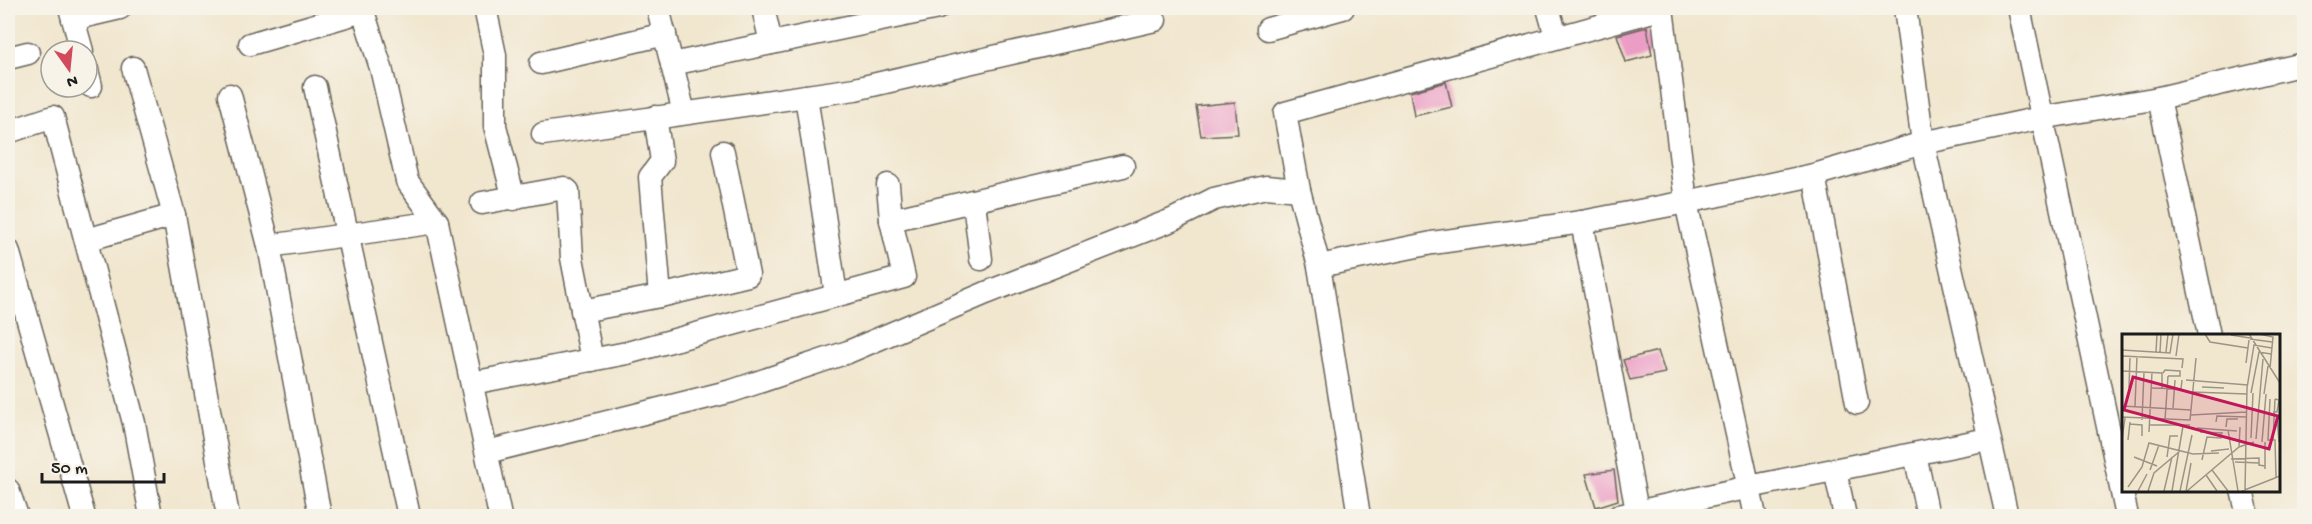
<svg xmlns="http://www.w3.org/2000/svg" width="2312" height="524" font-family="'Gochi Hand',sans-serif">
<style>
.building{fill:#ec9dc6}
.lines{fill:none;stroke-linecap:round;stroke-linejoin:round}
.minor-casing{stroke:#67635a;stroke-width:25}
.minor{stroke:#fff;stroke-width:22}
.inset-road{fill:none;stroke:#9c9587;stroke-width:1.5}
.view{fill:#c2185b;fill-opacity:0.15;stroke:#c2185b;stroke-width:3}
.inset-edge{fill:none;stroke:#1c1c1c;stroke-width:3}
</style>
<rect width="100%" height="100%" fill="#f7f3e8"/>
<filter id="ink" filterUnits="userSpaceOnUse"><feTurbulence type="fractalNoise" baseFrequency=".0167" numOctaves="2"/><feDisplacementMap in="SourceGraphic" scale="12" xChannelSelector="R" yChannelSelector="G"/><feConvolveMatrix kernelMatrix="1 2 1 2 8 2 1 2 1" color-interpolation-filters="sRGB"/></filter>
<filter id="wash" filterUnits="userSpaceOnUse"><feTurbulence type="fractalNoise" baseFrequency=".008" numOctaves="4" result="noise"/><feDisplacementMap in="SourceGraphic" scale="24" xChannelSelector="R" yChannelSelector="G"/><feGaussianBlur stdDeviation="1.35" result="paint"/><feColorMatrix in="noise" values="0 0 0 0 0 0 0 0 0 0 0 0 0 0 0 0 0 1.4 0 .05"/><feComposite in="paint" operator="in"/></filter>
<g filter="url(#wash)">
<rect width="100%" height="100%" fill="#f1e6ce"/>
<g id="blocks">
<!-- building -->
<g class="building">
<polygon points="1647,27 1652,55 1626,62 1617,35"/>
<polygon points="1446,82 1452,107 1414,116 1410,92"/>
<polygon points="1235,102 1238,134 1201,136 1196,106"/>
<polygon points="1658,351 1665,373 1630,380 1623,360"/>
<polygon points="1614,470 1618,500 1596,507 1586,474"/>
</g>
</g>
</g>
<g filter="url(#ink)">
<use href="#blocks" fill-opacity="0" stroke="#67635a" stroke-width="1.5"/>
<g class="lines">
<!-- minor casing -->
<g class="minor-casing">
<g id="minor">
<polyline points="70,8 82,51"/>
<polyline points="362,8 381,68 407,181 437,222 500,516"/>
<polyline points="485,8 495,55 495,126 514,199"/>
<polyline points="658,8 684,113"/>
<polyline points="763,8 771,43"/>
<polyline points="1548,8 1556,36"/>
<polyline points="1662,8 1686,202 1755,516"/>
<polyline points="1905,8 1923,143 2007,516"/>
<polyline points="2019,8 2127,516"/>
<polyline points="73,19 120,8"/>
<polyline points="1268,29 1343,8"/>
<polyline points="250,44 363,11 365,8"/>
<polyline points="8,58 28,53"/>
<polyline points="541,63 665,34"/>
<polyline points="672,64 938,8"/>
<polyline points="133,68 174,215 228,516"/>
<polyline points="87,70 91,86"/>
<polyline points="315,87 409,516"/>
<polyline points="230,95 269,246 320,516"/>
<polyline points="806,96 836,295"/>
<polyline points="2159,98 2209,335"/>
<polyline points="655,117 662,161 650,177 660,296"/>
<polyline points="8,132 53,117 134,423 151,516"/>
<polyline points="543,134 855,89 1155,20"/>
<polyline points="1814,175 1857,403"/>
<polyline points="974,202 981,259"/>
<polyline points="482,203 564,188 568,191 572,258 592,360"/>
<polyline points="891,220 1123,166"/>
<polyline points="1582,222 1638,516"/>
<polyline points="86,240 174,215"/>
<polyline points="269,246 437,222"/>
<polyline points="8,250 84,516"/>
<polyline points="1319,266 1432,243 1582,222 1686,202 1814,175 1923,143 2041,118 2159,98 2304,64"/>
<polyline points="582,311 660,296 748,275 723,152"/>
<polyline points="472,383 627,353 904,277 891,220 888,185"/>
<polyline points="487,452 732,391 848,352 986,293 1172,220 1214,199 1266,187 1299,190"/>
<polyline points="1915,454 1928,516"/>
<polyline points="1835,470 1845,516"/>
<polyline points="8,490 16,513"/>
<polyline points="2242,490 2248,516"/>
<polyline points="1359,516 1319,266 1299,190 1285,113 1664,8"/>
<polyline points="1619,516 1749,487 1988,439"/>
</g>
</g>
<!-- minor -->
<use href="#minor" class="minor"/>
</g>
</g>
<!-- overview -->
<g transform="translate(2122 334)">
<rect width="158" height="158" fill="#f1e6ce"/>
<path class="inset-road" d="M 83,0 L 88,8 L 126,14M 127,0 L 158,49M 137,0 L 151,3 L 148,34M 109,1 L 128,4M 128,5 L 150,8M 0,16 L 48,19 L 51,0M 34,18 L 35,0M 38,18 L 39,0M 44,18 L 46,0M 0,22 L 61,25 L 60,34M 54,22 L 57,0M 124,29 L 127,6M 0,37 L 40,39 L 40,54M 41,39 L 43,36 L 58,37 L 58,42 L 46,42M 64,46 L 126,51M 80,53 L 102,54M 7,54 L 8,22M 30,54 L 59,55 L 60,46M 70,58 L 125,60M 129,59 L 137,18 L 149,20M 142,60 L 146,32M 148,65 L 146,106 L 153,106 L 154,143M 0,72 L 69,76M 13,72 L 15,22M 51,74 L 53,46M 151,78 L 155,78 L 157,66 L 153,65M 69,81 L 124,78M 155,82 L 157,108M 0,83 L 68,86 L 74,24M 20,86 L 22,38M 43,86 L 46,42M 94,88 L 95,82 L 124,83M 8,90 L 20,91 L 20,102M 27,91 L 68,91M 104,93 L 105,85 L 116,85M 75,94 L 115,97M 106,96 L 116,157M 27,98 L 30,38M 78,98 L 101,99M 129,104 L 131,59M 0,105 L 3,84M 134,105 L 141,25M 6,106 L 8,88M 151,106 L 153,65M 140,108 L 144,60M 143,108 L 143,135M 117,113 L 118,93M 89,117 L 107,115M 12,123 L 35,132M 45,123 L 48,102 L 56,102M 109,125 L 137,124 L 137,131 L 143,132M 80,126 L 85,103 L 99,104 L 99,99M 113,128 L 137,129M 28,136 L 37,111M 90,136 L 106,157M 84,141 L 95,157M 6,153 L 20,133 L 27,109 L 71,120 L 97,119M 123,156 L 125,54 L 132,11 L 150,14M 16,157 L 25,140M 26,157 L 32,139 L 58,117M 42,157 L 50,123M 50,157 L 61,92M 58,157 L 70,101M 64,157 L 69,129M 65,157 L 117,113 L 132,108M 120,157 L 158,142"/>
<path class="view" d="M 11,43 L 156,82 L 147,115 L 2,76 Z"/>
<rect width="158" height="158" class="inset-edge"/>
</g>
<!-- margin -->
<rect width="2312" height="524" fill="none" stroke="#f7f3e8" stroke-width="30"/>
<!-- north arrow -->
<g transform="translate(69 69) rotate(165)"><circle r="28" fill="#f7f3e8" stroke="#9f9d96" stroke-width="1.5"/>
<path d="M0-4.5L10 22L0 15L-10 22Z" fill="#d1495b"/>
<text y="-9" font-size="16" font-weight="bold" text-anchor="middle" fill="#1c1c1c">N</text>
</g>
<!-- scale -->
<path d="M42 473v9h122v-9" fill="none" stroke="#1c1c1c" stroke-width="3"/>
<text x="51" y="473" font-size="18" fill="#1c1c1c" stroke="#f7f3e8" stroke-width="4.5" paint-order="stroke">50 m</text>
</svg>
